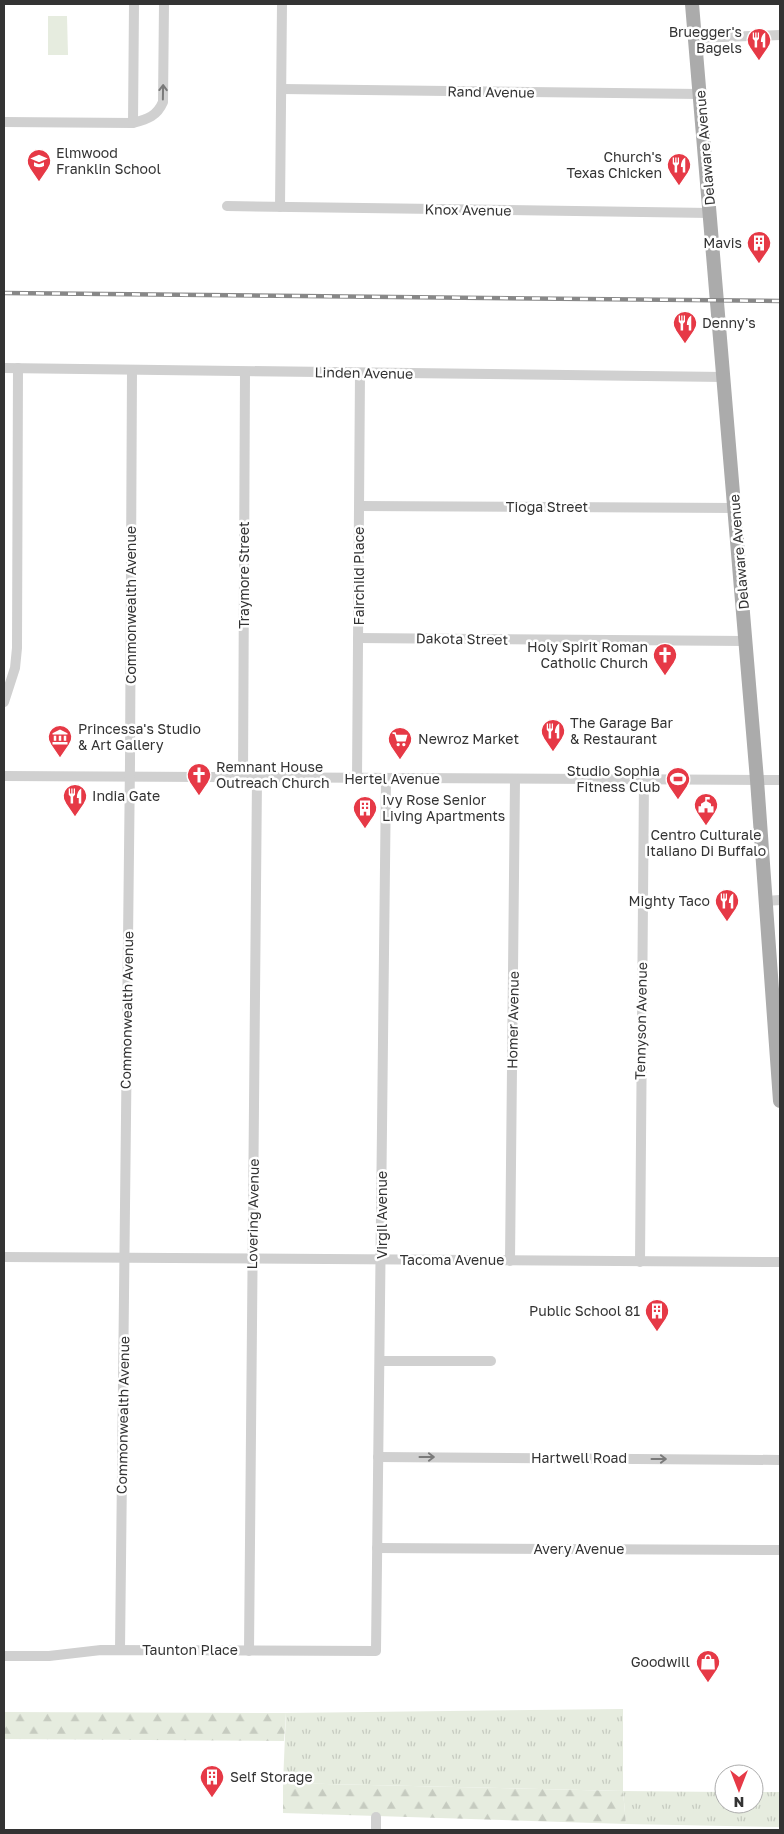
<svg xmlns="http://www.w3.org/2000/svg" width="784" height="1834" font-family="'Golos Text',sans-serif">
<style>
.grass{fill:url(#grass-tufts)}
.forest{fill:url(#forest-firs)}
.pitch{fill:#e6ecdf}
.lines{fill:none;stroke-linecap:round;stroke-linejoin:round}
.minor{stroke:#d0d0d0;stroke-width:10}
.major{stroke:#ababab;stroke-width:14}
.rail-casing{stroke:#888;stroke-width:4.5}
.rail{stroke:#fff;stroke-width:2.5;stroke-dasharray:8;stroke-linecap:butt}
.oneway{stroke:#7a7a7a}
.labels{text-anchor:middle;stroke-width:5;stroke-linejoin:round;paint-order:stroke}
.poi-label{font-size:14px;fill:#333;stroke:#fff;text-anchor:start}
.street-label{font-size:14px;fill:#333;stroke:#fff}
</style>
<defs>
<pattern id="grass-tufts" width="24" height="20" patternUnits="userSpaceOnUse" patternTransform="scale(1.25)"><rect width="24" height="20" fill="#e6ecdf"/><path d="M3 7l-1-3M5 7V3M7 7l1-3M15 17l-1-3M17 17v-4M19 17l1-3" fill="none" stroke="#c6cbc0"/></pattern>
<pattern id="forest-firs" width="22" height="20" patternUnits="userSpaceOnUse" patternTransform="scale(1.25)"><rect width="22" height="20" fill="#e6ecdf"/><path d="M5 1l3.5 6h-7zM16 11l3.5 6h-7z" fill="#c6cbc0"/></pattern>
</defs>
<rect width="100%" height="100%" fill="#fff"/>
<!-- grass -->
<polygon class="grass" points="623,1709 623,1791 724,1792 724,1804 754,1804 754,1792 780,1792 780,1827 626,1824 623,1791 283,1783 286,1713"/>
<!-- forest -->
<g class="forest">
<polygon points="4,1712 286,1713 284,1741 4,1739"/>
<polygon points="283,1783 623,1791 626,1824 283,1813"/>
</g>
<!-- pitch -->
<polygon class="pitch" points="48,16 67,16 68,55 48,55"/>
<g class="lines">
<!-- minor -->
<g class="minor">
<polyline points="695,38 780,35"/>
<polyline points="282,89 700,94"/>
<path d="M 4,122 L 133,123 C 148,119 157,116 163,102 L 164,4"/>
<polyline points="133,123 134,4"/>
<polyline points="227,206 710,213"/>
<polyline points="280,207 282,4"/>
<polyline points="4,368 724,377"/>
<polyline points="359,506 735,508"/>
<polyline points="358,638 746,641"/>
<polyline points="4,702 15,668 17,648 18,368"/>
<polyline points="4,776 780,780"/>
<polyline points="243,778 245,372"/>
<polyline points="357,779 360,373"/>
<polyline points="766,901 780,900"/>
<polyline points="4,1257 780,1262"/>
<polyline points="510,1261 515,779"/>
<polyline points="640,1262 644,780"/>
<polyline points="380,1361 491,1361"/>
<polyline points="378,1457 780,1460"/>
<polyline points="377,1548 780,1550"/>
<polyline points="120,1650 130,763 132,370"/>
<polyline points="249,1651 257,778"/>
<polyline points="4,1656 49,1656 101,1650 376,1651 386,779"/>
<polyline points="376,1830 376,1817"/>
</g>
<!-- major -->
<polyline class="major" points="692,4 757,780 780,1101"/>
<!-- rail casing -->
<g class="rail-casing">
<polyline id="rail" points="4,293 780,301"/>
</g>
<!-- rail -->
<use href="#rail" class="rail"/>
</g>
<!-- one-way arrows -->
<defs><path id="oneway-shaft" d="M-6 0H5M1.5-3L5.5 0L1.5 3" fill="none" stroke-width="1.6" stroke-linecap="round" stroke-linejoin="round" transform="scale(1.25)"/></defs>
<g class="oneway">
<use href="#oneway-shaft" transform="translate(163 92) rotate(-89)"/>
<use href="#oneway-shaft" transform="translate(427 1457)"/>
<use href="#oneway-shaft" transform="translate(659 1459)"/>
</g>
<!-- icons -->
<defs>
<g id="restaurant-pin" transform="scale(1.25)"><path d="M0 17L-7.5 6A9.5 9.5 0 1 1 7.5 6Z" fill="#e63946" stroke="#fff"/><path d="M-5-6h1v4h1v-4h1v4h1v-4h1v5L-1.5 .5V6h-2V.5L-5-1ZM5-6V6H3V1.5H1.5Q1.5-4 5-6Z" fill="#fff"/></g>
<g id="school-pin" transform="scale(1.25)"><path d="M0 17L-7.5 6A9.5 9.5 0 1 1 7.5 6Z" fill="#e63946" stroke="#fff"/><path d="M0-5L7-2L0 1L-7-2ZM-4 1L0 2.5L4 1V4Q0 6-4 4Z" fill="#fff"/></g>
<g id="building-pin" transform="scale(1.25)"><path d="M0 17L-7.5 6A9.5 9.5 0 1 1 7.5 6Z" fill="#e63946" stroke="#fff"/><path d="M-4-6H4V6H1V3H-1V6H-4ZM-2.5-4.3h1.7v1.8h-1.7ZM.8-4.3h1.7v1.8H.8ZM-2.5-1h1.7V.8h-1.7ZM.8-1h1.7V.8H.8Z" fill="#fff"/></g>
<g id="church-pin" transform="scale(1.25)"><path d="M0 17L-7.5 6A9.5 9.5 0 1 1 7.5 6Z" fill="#e63946" stroke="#fff"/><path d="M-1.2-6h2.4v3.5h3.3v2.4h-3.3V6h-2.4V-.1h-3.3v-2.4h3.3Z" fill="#fff"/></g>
<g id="museum-pin" transform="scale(1.25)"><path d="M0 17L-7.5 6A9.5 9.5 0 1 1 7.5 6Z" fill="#e63946" stroke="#fff"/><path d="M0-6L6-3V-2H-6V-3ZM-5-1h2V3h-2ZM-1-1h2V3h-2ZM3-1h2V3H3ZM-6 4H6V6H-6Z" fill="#fff"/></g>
<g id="supermarket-pin" transform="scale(1.25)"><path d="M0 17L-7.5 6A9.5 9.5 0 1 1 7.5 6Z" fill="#e63946" stroke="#fff"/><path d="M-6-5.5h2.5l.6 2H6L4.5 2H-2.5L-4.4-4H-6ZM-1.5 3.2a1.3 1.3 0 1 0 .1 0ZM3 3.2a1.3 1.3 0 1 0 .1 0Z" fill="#fff"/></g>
<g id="stadium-pin" transform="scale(1.25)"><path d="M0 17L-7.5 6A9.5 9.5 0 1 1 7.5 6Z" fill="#e63946" stroke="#fff"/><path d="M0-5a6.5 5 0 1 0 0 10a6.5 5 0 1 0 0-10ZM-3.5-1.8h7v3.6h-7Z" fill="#fff"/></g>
<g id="civic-pin" transform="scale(1.25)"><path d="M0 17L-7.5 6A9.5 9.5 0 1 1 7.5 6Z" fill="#e63946" stroke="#fff"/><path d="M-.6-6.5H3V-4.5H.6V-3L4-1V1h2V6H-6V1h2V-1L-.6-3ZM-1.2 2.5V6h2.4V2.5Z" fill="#fff"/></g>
<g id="shop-pin" transform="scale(1.25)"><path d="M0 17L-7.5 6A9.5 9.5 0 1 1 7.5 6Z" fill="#e63946" stroke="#fff"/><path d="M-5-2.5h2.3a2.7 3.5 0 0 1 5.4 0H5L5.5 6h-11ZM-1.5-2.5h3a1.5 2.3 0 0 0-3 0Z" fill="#fff"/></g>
</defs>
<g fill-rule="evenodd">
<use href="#restaurant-pin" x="759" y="40"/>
<use href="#school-pin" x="39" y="161"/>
<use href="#restaurant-pin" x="679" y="165"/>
<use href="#building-pin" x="759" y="243"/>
<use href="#restaurant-pin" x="685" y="323"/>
<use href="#church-pin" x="665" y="655"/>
<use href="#restaurant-pin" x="553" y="731"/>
<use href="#museum-pin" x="60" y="737"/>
<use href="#supermarket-pin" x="400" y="739"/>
<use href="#church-pin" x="199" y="775"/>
<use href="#stadium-pin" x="678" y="779"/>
<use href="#restaurant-pin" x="75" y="796"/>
<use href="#civic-pin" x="706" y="805"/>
<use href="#building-pin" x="365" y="808"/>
<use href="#restaurant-pin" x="727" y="901"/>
<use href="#building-pin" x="657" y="1311"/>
<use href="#shop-pin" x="708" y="1662"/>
<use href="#building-pin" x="212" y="1777"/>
</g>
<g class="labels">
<!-- poi labels -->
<g class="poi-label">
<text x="742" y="37" text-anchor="end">Bruegger's<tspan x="742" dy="16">Bagels</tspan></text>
<text x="56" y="158">Elmwood<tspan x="56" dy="16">Franklin School</tspan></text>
<text x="662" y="162" text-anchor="end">Church's<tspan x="662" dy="16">Texas Chicken</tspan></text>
<text x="742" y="248" text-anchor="end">Mavis</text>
<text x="702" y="328">Denny's</text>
<text x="648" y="652" text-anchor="end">Holy Spirit Roman<tspan x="648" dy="16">Catholic Church</tspan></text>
<text x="570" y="728">The Garage Bar<tspan x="570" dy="16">&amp; Restaurant</tspan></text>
<text x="78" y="734">Princessa's Studio<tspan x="78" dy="16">&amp; Art Gallery</tspan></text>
<text x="418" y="744">Newroz Market</text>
<text x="216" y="772">Remnant House<tspan x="216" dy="16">Outreach Church</tspan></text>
<text x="660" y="776" text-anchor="end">Studio Sophia<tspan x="660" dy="16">Fitness Club</tspan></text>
<text x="92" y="801">India Gate</text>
<text x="382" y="805">Ivy Rose Senior<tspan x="382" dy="16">Living Apartments</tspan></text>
<text x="706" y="840" text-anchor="middle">Centro Culturale<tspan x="706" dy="16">Italiano Di Buffalo</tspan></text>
<text x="710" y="906" text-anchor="end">Mighty Taco</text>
<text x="640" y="1316" text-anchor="end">Public School 81</text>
<text x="690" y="1667" text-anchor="end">Goodwill</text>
<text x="230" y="1782">Self Storage</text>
</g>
<!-- street labels -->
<g class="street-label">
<text transform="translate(491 92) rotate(1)" y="5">Rand Avenue</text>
<text transform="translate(705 148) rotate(-95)" y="5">Delaware Avenue</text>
<text transform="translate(468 210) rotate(1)" y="5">Knox Avenue</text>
<text transform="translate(364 373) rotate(1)" y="5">Linden Avenue</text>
<text x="547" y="512">Tioga Street</text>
<text transform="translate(739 552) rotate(-95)" y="5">Delaware Avenue</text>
<text transform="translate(244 575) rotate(-90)" y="5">Traymore Street</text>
<text transform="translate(359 576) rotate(-90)" y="5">Fairchild Place</text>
<text transform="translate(131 605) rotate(-90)" y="5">Commonwealth Avenue</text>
<text transform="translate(462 639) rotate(1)" y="5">Dakota Street</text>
<text x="392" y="784">Hertel Avenue</text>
<text transform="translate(127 1010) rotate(-89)" y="5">Commonwealth Avenue</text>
<text transform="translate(513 1020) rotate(-89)" y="5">Homer Avenue</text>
<text transform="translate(641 1021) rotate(-89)" y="5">Tennyson Avenue</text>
<text transform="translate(253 1214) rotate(-89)" y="5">Lovering Avenue</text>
<text transform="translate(382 1215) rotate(-90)" y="5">Virgil Avenue</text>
<text x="452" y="1265">Tacoma Avenue</text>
<text transform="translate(123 1415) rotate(-89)" y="5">Commonwealth Avenue</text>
<text x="579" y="1463">Hartwell Road</text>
<text x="579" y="1554">Avery Avenue</text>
<text x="190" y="1655">Taunton Place</text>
</g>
</g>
<!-- border -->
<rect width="784" height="1834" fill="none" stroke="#333333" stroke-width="10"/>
<!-- north arrow -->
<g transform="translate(739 1789) rotate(180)"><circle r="24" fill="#ffffff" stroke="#adadad"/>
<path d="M0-4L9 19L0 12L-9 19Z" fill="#e63946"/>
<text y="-8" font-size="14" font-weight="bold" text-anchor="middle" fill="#333333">N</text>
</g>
</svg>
